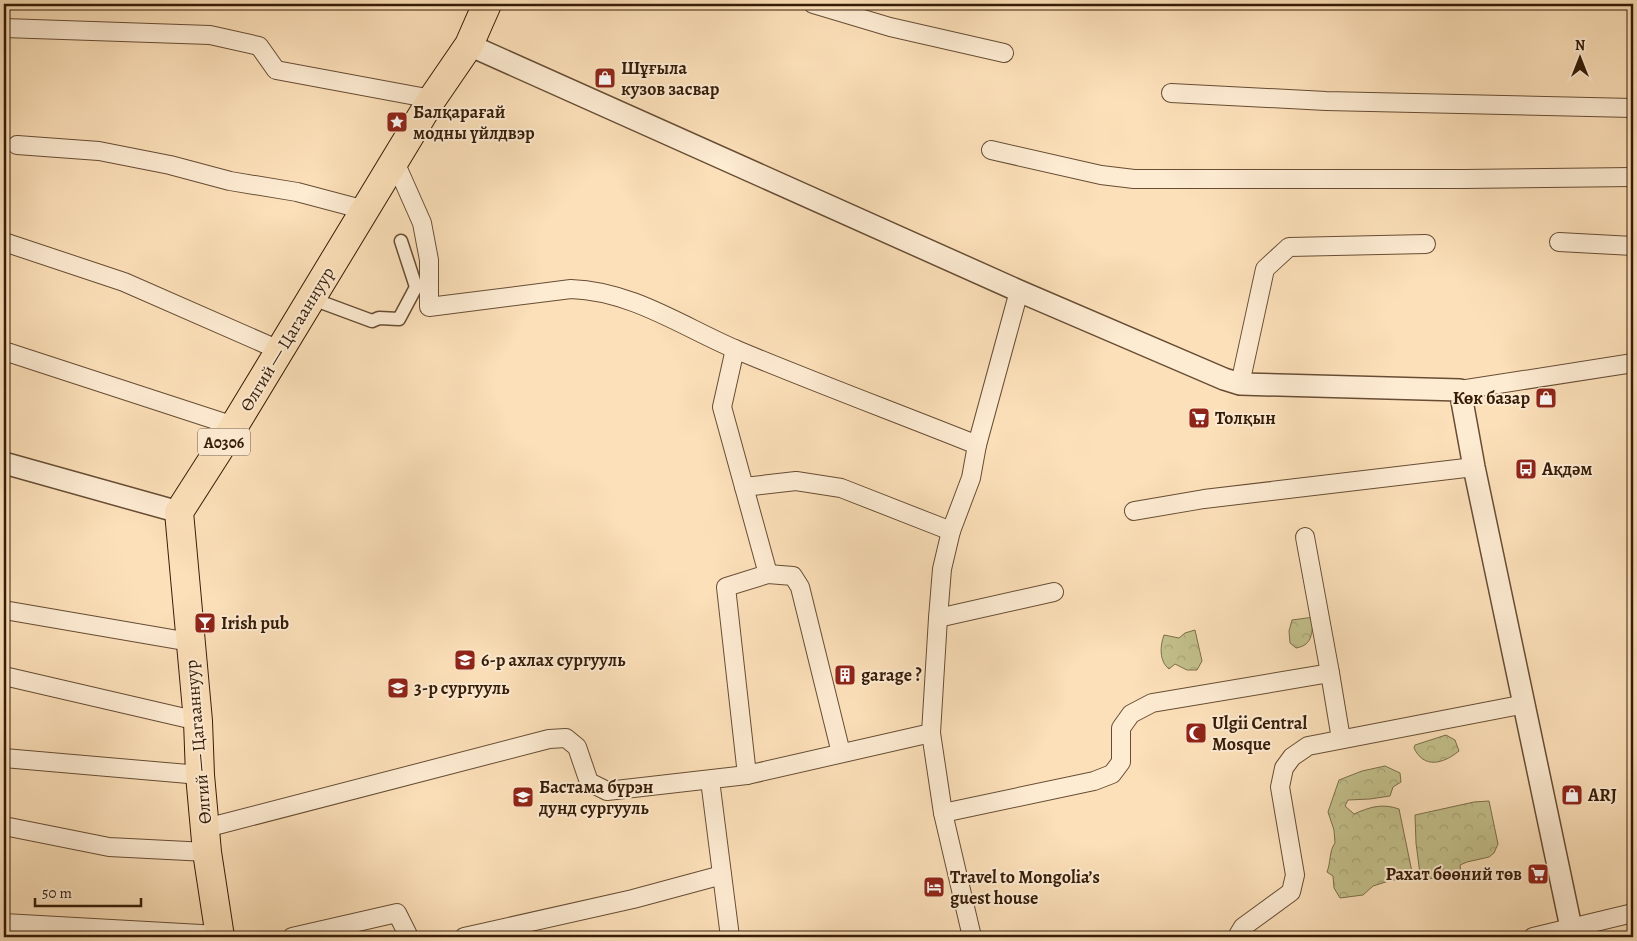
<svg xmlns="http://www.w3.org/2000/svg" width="1637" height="941" font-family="Alegreya,serif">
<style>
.forest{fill:url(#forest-crowns);stroke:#7c6e4a}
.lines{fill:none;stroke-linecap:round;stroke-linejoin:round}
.pedestrian-casing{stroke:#674d34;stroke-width:15}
.minor-casing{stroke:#674d34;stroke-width:20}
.tertiary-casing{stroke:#674d34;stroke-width:24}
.trunk-casing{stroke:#351c08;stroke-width:30}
.pedestrian{stroke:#fdebd2;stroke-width:12}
.minor{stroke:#fdebd2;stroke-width:18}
.tertiary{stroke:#fdebd2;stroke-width:21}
.trunk{stroke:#fce0b9;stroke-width:28}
.labels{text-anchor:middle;stroke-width:4;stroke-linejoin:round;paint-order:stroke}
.shield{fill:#fdebd2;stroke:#715a45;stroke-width:1}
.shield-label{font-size:16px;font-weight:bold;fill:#351c08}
.poi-label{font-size:18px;font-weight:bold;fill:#351c08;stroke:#fdebd2;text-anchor:start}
.street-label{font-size:18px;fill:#351c08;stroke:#fdebd2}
</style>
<defs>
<pattern id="forest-crowns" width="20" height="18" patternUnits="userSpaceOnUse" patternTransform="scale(1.25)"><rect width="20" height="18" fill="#c3c18c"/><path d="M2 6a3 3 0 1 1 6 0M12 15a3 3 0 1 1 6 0" fill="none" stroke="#a8a577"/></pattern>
</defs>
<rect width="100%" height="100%" fill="#fce0b9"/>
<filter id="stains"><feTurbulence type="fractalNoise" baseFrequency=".004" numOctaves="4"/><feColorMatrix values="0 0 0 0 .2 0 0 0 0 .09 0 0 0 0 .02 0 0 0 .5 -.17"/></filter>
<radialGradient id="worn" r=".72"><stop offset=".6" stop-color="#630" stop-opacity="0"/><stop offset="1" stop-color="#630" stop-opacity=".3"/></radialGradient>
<!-- forest -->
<g class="forest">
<path d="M 1314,617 C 1311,632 1314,645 1296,648 L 1290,643 L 1289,631 L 1292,620 Z"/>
<path d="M 1195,630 L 1202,661 L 1197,670 L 1187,670 L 1175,664 L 1169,669 C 1159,661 1160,646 1164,635 L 1179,638 L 1185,633 Z"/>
<path d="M 1446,735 L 1455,740 L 1459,751 C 1443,764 1424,769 1414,748 L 1415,745 Z"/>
<path d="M 1385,766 L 1400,773 L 1401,782 L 1393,787 L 1390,796 L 1370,799 L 1348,800 L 1345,806 L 1354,814 C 1370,807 1382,803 1399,809 L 1412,872 L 1411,879 L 1392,880 L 1373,886 L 1363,895 L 1340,898 L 1334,888 L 1333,876 L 1327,872 C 1331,862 1329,851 1335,843 L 1334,830 L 1328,812 L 1339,780 L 1362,771 Z"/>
<polygon points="1489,801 1498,844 1494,853 1489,857 1467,862 1460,865 1461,874 1427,879 1420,874 1416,843 1415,815 1474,802"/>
</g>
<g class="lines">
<!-- pedestrian casing -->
<g class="pedestrian-casing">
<polyline id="pedestrian" points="318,301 372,321 379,318 399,319 416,287 401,241"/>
</g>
<!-- minor casing -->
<g class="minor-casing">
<g id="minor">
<polyline points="813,4 890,27 1004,53"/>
<polyline points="4,28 210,35 259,46 276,70 432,99"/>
<polyline points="1171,93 1326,101 1633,108"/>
<polyline points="17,145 99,151 170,165 230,181 297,192 365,210"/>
<polyline points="991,150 1101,175 1134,179 1464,179 1633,177"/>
<path d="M 395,162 L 422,223 L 429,260 L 429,307 L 571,289 C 632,291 683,327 737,350 C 816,383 897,413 977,445"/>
<polyline points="4,242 124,282 279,350"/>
<polyline points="1559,242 1633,246"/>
<polyline points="735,349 722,407 768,574"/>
<polyline points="4,351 234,426"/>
<polyline points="1240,384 1265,269 1289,247 1426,244"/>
<polyline points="1460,390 1633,363"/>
<polyline points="744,487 796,481 841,488 951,531"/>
<polyline points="1134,511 1204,499 1474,467"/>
<polyline points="1305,537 1330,673"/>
<polyline points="4,610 190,642"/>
<polyline points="938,618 1054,592"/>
<polyline points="4,676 198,721"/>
<polyline points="4,758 200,775"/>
<polyline points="747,775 726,587 768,574 793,576 800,587 841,753"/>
<polyline points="710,780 730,937"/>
<polyline points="943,813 1094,781 1112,774 1121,762 1121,728 1131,714 1152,703 1330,673 1341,739"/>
<polyline points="4,826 109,847 207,852"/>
<polyline points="206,828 549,739 566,738 577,747 589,782 607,791 747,775 931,733"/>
<polyline points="4,923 219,935 224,937"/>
<polyline points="292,937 397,913 409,937"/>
<polyline points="464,937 633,899 722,875"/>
<polyline points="972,937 943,813 931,733 938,618 942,569 951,531 971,478 977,445 1019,291"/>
<polyline points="1237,937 1243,927 1291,892 1295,875 1280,787 1284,768 1292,757 1308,746 1525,704"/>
<polyline points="1533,937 1633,913"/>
</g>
</g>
<!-- tertiary casing -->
<g class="tertiary-casing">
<g id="tertiary">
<polyline points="469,45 1019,291 1224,379 1240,384 1460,390 1474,467 1573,937"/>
<polyline points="4,463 179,512"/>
</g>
</g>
<!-- trunk casing -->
<g class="trunk-casing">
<polyline id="trunk" points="220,937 207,852 200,775 198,721 179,512 234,426 432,99 469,45 487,4"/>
</g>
<!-- pedestrian -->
<use href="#pedestrian" class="pedestrian"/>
<!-- minor -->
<use href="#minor" class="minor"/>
<!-- tertiary -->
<use href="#tertiary" class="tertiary"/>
<!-- trunk -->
<use href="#trunk" class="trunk"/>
</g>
<!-- icons -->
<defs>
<g id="shop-square" transform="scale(1.125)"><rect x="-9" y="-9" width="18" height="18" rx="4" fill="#8f2418" stroke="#fdebd2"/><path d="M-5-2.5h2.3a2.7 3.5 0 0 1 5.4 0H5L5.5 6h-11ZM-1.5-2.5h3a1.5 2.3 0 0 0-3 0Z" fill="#fff"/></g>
<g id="sight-square" transform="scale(1.125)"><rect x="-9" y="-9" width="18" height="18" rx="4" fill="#8f2418" stroke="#fdebd2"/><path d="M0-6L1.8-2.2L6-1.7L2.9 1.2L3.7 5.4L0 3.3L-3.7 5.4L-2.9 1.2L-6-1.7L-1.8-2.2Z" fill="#fff"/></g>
<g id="supermarket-square" transform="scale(1.125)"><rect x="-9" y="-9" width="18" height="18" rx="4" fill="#8f2418" stroke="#fdebd2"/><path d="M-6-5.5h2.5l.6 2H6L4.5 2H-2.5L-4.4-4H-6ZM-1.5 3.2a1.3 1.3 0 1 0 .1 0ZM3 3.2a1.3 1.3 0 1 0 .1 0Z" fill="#fff"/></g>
<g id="bus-square" transform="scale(1.125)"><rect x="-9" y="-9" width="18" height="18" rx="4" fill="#8f2418" stroke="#fdebd2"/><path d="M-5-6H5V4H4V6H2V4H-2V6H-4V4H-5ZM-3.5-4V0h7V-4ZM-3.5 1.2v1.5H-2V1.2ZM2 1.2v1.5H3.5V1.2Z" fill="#fff"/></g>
<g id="bar-square" transform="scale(1.125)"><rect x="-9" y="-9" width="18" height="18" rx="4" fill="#8f2418" stroke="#fdebd2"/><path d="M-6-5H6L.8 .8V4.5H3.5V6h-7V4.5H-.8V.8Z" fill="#fff"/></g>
<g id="school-square" transform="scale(1.125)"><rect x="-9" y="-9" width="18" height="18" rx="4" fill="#8f2418" stroke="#fdebd2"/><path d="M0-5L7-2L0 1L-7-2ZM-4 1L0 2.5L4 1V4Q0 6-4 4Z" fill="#fff"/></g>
<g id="building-square" transform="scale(1.125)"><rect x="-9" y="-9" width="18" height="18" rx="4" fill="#8f2418" stroke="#fdebd2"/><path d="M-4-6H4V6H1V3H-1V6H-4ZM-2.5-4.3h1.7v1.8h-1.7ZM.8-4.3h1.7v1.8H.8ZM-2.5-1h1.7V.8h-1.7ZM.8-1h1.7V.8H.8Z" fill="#fff"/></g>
<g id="mosque-square" transform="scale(1.125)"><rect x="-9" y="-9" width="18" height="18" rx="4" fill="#8f2418" stroke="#fdebd2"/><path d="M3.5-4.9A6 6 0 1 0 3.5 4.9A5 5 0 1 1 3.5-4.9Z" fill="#fff"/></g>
<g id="hotel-square" transform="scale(1.125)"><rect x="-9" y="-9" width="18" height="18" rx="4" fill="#8f2418" stroke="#fdebd2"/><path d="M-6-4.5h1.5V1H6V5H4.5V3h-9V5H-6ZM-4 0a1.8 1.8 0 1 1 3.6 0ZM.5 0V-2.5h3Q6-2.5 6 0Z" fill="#fff"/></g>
</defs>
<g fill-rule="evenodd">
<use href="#shop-square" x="605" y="78"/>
<use href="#sight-square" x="397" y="122"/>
<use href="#shop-square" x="1546" y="398"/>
<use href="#supermarket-square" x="1199" y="418"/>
<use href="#bus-square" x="1526" y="469"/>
<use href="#bar-square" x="205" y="623"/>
<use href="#school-square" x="465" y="660"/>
<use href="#building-square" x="845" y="675"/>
<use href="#school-square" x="398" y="688"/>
<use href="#mosque-square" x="1196" y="733"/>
<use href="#shop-square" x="1572" y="795"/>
<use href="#school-square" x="523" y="797"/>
<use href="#supermarket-square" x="1538" y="874"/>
<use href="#hotel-square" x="934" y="887"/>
</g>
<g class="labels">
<!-- shield labels -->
<rect class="shield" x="198" y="428.5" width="52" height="27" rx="4"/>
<g class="shield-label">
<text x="224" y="448">A0306</text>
</g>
<!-- poi labels -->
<g class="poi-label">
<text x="621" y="74">Шұғыла<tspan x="621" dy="21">кузов засвар</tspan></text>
<text x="413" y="118">Балқарағай<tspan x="413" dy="21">модны үйлдвэр</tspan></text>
<text x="1530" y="404" text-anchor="end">Көк базар</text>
<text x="1215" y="424">Толқын</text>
<text x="1542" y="475">Ақдəм</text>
<text x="221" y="629">Irish pub</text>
<text x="481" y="666">6-р ахлах сургууль</text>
<text x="861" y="681">garage ?</text>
<text x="414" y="694">3-р сургууль</text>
<text x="1212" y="729">Ulgii Central<tspan x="1212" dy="21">Mosque</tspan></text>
<text x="539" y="793">Бастама бүрэн<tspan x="539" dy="21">дунд сургууль</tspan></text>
<text x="1588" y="801">ARJ</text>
<text x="1522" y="880" text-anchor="end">Раxат бөөний төв</text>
<text x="950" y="883">Travel to Mongolia’s<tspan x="950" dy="21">guest house</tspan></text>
</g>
<!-- street labels -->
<g class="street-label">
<text transform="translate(287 339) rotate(-59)" y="6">Өлгий — Цагааннуур</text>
<text transform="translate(198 742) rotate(-95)" y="6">Өлгий — Цагааннуур</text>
</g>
</g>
<!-- margin -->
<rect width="1637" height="941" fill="none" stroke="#fce0b9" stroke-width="20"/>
<rect x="5" y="5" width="1627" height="931" fill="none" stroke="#351c08" stroke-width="2.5"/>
<rect x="10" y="10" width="1617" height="921" fill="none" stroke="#351c08"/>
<!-- north arrow -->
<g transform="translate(1580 58)" stroke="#fdebd2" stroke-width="4" paint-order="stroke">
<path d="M0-4L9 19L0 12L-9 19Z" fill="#351c08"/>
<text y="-8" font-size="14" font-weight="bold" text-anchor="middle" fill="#351c08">N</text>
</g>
<!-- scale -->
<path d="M35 898v8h106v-8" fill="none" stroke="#351c08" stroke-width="2.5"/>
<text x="42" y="898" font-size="15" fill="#351c08" stroke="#fdebd2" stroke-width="4" paint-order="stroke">50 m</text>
<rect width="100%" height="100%" filter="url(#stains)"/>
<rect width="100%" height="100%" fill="url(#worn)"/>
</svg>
